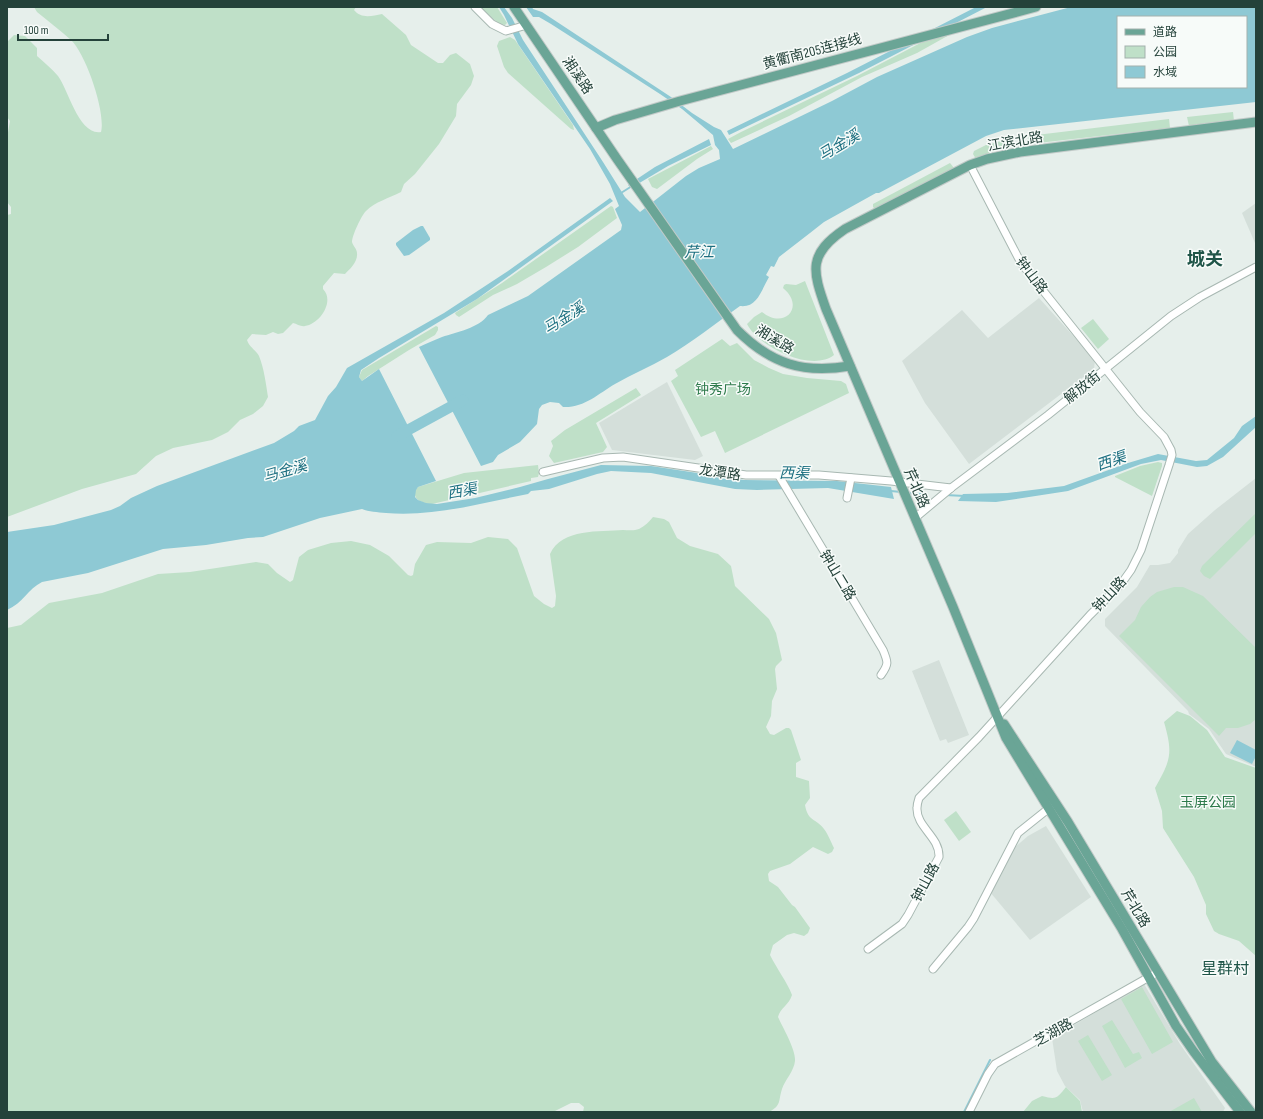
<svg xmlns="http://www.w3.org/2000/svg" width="1263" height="1119" font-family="'Sofia Sans Condensed','Noto Sans SC',sans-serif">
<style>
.built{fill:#d4dfda}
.green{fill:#bfe0c8}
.water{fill:#8ec9d4;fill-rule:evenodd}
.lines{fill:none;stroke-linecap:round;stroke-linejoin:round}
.stream{stroke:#8ec9d4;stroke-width:2}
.river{stroke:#8ec9d4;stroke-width:11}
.minor-casing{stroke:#a8b8b2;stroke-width:9}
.major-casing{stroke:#c2cac8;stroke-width:11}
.minor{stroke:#fff;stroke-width:7}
.major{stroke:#6aa596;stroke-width:9}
.labels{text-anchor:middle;stroke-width:3;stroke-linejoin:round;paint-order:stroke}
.street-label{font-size:14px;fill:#24423a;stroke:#f7fbf9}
.park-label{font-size:14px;fill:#2d7a4b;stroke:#f7fbf9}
.water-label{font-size:15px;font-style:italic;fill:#1c6f80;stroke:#f7fbf9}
.quarter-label{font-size:16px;fill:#1f5548;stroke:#f7fbf9}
.district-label{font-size:18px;font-weight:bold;fill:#1f5548;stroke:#f7fbf9}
</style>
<rect width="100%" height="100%" fill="#e6efeb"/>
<!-- built -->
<g class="built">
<polygon points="1256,203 1256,243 1255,243 1242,213"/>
<polygon points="1039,298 1095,360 1094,369 969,464 925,403 902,361 962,310 988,338"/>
<polygon points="667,382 703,456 695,460 612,450 599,423"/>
<polygon points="1256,478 1256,766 1254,766 1226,754 1209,729 1189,714 1188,711 1105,626 1105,619 1137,587 1150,565 1158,565 1170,563 1178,553 1178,550 1188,534 1215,510"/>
<polygon points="939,660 969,735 948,743 946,739 940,741 912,671"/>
<polygon points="1046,826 1091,897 1030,940 990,892 1014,848 1028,836"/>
<polygon points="1144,984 1180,1044 1225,1108 1223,1112 1083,1112 1080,1100 1065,1086 1057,1071 1052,1038"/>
</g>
<!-- green -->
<g class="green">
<path d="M 34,7 L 356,7 L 354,10 C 361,19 372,16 382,14 L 406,35 L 411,45 L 438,63 L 443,63 L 450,55 L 456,53 L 470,64 L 474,76 L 471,85 L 457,104 L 456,116 L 439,144 L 415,174 L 404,184 L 401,192 C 389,198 375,202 366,211 C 361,216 352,236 352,242 C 353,246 357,249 357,253 C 358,262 350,269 345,274 L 334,273 L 323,286 L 323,289 C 335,301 320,324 305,326 C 301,327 297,324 293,323 L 283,333 L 278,334 L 273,332 L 266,335 L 252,334 L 247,340 C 249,347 256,350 259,356 C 264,368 266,384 268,397 L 263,406 L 253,414 L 240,420 L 228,432 L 212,440 L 173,448 L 156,456 L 136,474 L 82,489 L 7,517 L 7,215 L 11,214 L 11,207 L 7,202 L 7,138 L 10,121 L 7,117 L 7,42 L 14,35 L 25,36 L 37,48 L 37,56 C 44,62 52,69 58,76 C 68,89 79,136 101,132 C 106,113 86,54 71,40 C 60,30 48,21 37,12 Z"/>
<polygon points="480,7 497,7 507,23 505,25 499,24"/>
<polygon points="951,34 917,53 862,77 789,116 731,143 728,139 741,132 857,76 930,38"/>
<polygon points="510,37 515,40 573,125 574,130 571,129 508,73 504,67 497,46 499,41"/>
<polygon points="1233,112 1234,121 1189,126 1187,117"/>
<polygon points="1169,119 1170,128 1029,144 1028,136"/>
<polygon points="1009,139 1011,146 989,153 976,159 973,154 974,151 986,145"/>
<polygon points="711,146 713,149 697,159 657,189 652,187 648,179"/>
<polygon points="950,163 954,168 876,210 873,207 873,204"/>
<polygon points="611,206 613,207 617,218 578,247 546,267 517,284 493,295 459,317 456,315 455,313 502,283"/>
<path d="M 805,281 L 834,355 C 811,373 758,346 747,324 L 754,317 L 762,312 C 784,330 806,307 783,288 L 784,285 L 786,284 L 796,285 Z"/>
<polygon points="1093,319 1109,339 1098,349 1081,328"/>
<polygon points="436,326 438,327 438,330 435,335 409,350 368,376 362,381 359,377 362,370"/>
<polygon points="722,339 730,346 737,343 754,360 769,368 783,374 807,378 841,381 846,384 849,393 725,453 715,431 701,437 671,381 678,376 675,370"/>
<polygon points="636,388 641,395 596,423 607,447 603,452 554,463 549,456 553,446 551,441 565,430"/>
<polygon points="1158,462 1162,463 1162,466 1152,496 1115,477 1115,476 1140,466"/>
<path d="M 538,465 L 539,473 L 538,477 L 531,478 L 531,481 L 432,504 C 423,503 413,501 415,490 L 418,487 L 464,473 Z"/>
<polygon points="1256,513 1256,533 1210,579 1204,576 1200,571 1202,566"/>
<path d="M 653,517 L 664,519 L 669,522 L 677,538 L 690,546 L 718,554 L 731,566 L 735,586 L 769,619 L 776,633 L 782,660 L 776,666 L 775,669 L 777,689 L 772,701 L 771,716 L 766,727 L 770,734 L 774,735 L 786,728 L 789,728 L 791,730 L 801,760 L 796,763 L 796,777 L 809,781 L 810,798 L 805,805 C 808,822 816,818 824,829 C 828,834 831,842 834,848 L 832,852 L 828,854 L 813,847 L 790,864 L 770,871 L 768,874 L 769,881 L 778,887 L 792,905 L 795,907 L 810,928 L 808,933 L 804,936 L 794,933 L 787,935 L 773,945 L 770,955 C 777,969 787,982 792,995 C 789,1005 780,1008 778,1017 C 783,1028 796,1050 795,1061 C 794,1071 785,1080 782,1089 C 778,1101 782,1105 769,1112 L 583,1112 L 584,1107 L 579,1103 L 571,1103 L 553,1112 L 7,1112 L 7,628 L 21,625 L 49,603 L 102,593 L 158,574 L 190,572 L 256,562 L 268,564 L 277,573 L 290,582 L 293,580 L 299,557 L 308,550 L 331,543 L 351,541 L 370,545 L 389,556 L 408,575 L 411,576 L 413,575 L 415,564 L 426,545 L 437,542 L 471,543 L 488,537 L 508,539 L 517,548 L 534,596 L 544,604 L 552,608 L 555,606 L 556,596 L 550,554 C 562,528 600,532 623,530 C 628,530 634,531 639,529 C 645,526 649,522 653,517 Z"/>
<polygon points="1174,587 1183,587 1203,596 1256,648 1256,719 1250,724 1238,728 1226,728 1219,736 1119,636 1135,620 1141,607 1150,597 1157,592"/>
<path d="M 1177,711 L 1190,716 L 1207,730 L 1225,757 L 1256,768 L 1256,956 L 1239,941 L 1219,934 L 1214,931 L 1206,914 L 1206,905 L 1194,877 L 1163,828 L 1162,811 L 1155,788 C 1171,760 1173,753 1164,722 Z"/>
<polygon points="956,811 971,832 959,841 944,820"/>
<polygon points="1142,987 1173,1042 1152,1054 1121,999"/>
<polygon points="1112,1020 1133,1054 1139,1052 1142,1058 1125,1068 1102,1026"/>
<polygon points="1088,1035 1112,1075 1102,1081 1078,1041"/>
<path d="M 1066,1087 L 1080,1101 L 1082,1112 L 1023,1112 L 1032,1101 L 1042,1096 C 1057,1100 1057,1098 1066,1087 Z"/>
<polygon points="1194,1098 1202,1112 1169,1112"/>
</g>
<!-- water -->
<g class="water">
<path d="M 499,7 L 504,7 L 512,18 L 523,40 L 603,162 L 625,197 L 640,212 L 686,176 L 699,168 L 720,159 L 719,150 L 715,145 L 713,135 L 682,109 L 660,94 L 551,24 L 539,17 L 533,17 L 526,7 L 532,7 L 533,9 L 542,12 L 671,97 L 692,113 L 714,127 L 721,130 L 733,149 L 832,101 L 877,77 L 967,37 L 992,28 L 1071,7 L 1256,7 L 1256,102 L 1004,130 L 986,136 L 879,193 L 876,193 L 824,222 L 810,233 L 779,257 L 774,267 L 771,266 L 766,275 L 769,277 C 761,291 757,308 740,306 C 716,323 691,343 667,357 C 650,367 632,374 615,384 C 598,394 584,408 563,407 L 559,403 L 550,402 L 542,405 L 539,409 L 537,424 L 520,442 L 498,455 L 493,462 L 481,466 L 419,347 C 426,344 434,340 442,337 C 457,332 479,328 488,315 L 528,296 L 621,230 L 622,225 L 615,209 L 619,206 L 610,184 L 590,149 L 518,44 L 504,15 ZM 1118,17 L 1246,17 L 1246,87 L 1118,87 Z"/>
<polygon points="976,7 987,7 859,73 729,135 727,131 847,73"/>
<polygon points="709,139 711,145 668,166 631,188 628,185 655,167"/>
<path d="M 610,198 L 613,201 L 477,299 L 379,358 L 361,370 L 359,377 L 362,381 L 379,369 L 436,481 L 418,487 L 416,490 L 415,497 L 418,500 L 426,503 L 437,504 L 475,498 L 520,487 L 548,479 L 601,465 L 651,466 L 744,480 L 837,481 L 891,487 L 894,499 L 828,488 L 757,490 L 735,489 L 651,473 L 611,471 L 597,474 L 549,489 L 531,491 L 528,494 C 481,503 434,517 386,513 C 377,512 369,512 362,509 L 320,518 L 263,537 L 248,538 L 206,545 L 163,549 L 88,573 L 42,582 C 28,589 23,603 7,610 L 7,532 L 54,525 L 111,510 L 120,506 L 131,498 L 157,486 L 274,443 L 294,431 L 299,426 L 315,420 L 328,396 L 336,387 L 347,368 L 444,313 L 508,271 Z"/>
<polygon points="421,226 423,226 430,238 430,240 409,255 404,256 396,245 396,243 413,230"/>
<polygon points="1256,416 1256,427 1223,457 1207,466 1197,467 1161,460 1141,464 1068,491 996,502 958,501 963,494 1007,493 1064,486 1128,463 1158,454 1196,461 1207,460 1234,438 1242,426"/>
<polygon points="1237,740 1256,750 1256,756 1252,764 1230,753"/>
</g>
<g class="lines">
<!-- stream -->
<g class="stream">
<polyline points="621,193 632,186"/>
<polyline points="891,491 901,492"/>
<polyline points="907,493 921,494"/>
<polyline points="945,495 965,496"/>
<polyline points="964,1112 990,1060"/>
</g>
<!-- river -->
<polyline class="river" points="397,436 463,400"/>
<!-- minor casing -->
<g class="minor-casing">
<g id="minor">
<polyline points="475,7 492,24 506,31 527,25"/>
<polyline points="543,472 603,458 623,457 746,475 819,475 891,481 951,488"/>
<path d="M 779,476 L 883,650 C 888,662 889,664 881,675"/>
<polyline points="847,498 851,478"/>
<polyline points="915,518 951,488 1048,415 1171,316 1200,297 1256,267"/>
<path d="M 868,949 L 902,924 L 908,915 L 939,857 C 940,837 916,827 917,808 C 917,805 918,801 919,798 L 979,737 L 1090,615 L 1121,584 L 1131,570 L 1141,550 L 1169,465 L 1172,455 L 1171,450 L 1164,437 L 1140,412 L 1021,263 L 970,165"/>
<polyline points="933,969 968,927 974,918 1018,833 1048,809"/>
<polyline points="969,1112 988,1074 995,1064 1158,972"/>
</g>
</g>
<!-- major casing -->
<g class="major-casing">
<g id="major">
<path d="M 514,7 L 617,159 L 737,330 C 771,364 803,374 850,366"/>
<polyline points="596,128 615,120 680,101 1036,7"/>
<polyline points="1004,724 1068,822 1212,1062 1251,1112"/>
<path d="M 1240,1112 L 1194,1052 L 1176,1026 L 1122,929 L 1006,738 L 953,607 L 826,309 C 812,270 808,254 845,229 L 970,165 L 987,159 L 1020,152 L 1256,122"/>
</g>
</g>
<!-- minor -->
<use href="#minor" class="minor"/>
<!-- major -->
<use href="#major" class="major"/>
</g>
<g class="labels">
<!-- street labels -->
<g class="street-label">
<text transform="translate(812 51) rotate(-15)" y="5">黄衢南205连接线</text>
<text transform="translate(578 75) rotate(56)" y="5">湘溪路</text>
<text transform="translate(1015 141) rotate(-10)" y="5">江滨北路</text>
<text transform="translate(1032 275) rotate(53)" y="5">钟山路</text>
<text transform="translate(775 339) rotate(31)" y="5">湘溪路</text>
<text transform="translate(1082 387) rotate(-39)" y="5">解放街</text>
<text transform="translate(720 472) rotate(8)" y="5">龙潭路</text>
<text transform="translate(917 488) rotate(66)" y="5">芹北路</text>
<text transform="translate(838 575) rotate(59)" y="5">钟山二路</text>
<text transform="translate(1109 594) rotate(-47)" y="5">钟山路</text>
<text transform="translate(925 882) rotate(-62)" y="5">钟山路</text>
<text transform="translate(1136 908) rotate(59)" y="5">芹北路</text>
<text transform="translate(1053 1032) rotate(-29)" y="5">芝湖路</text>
</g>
<!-- park labels -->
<g class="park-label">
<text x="723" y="394">钟秀广场</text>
<text x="1208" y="807">玉屏公园</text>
</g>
<!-- water labels -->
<g class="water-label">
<text transform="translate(839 145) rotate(-31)" y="5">马金溪</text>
<text x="699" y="257">芹江</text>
<text transform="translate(564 318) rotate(-32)" y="5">马金溪</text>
<text transform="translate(1111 461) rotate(-19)" y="5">西渠</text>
<text transform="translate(285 471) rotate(-16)" y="5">马金溪</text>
<text transform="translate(794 473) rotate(1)" y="5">西渠</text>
<text transform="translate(462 491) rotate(-10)" y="5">西渠</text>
</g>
<!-- quarter labels -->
<g class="quarter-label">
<text x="1225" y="974">星群村</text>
</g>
<!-- district labels -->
<g class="district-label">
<text x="1205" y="265">城关</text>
</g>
</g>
<!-- border -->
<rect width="1263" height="1119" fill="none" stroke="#24423a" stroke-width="16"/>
<!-- legend -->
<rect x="1117" y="16" width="130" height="72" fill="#f7fbf9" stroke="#a3b1ad"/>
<rect x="1125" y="29" width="20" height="6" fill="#6aa596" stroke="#a3b1ad"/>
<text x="1153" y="36" font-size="12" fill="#24423a">道路</text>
<rect x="1125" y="46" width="20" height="12" fill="#bfe0c8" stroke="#a3b1ad"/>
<text x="1153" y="56" font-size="12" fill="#24423a">公园</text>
<rect x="1125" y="66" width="20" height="12" fill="#8ec9d4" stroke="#a3b1ad"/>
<text x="1153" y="76" font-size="12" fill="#24423a">水域</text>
<!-- scale -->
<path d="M18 34v6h90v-6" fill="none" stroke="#24423a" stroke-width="2"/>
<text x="24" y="34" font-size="12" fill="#24423a" stroke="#f7fbf9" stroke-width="3" paint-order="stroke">100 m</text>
</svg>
